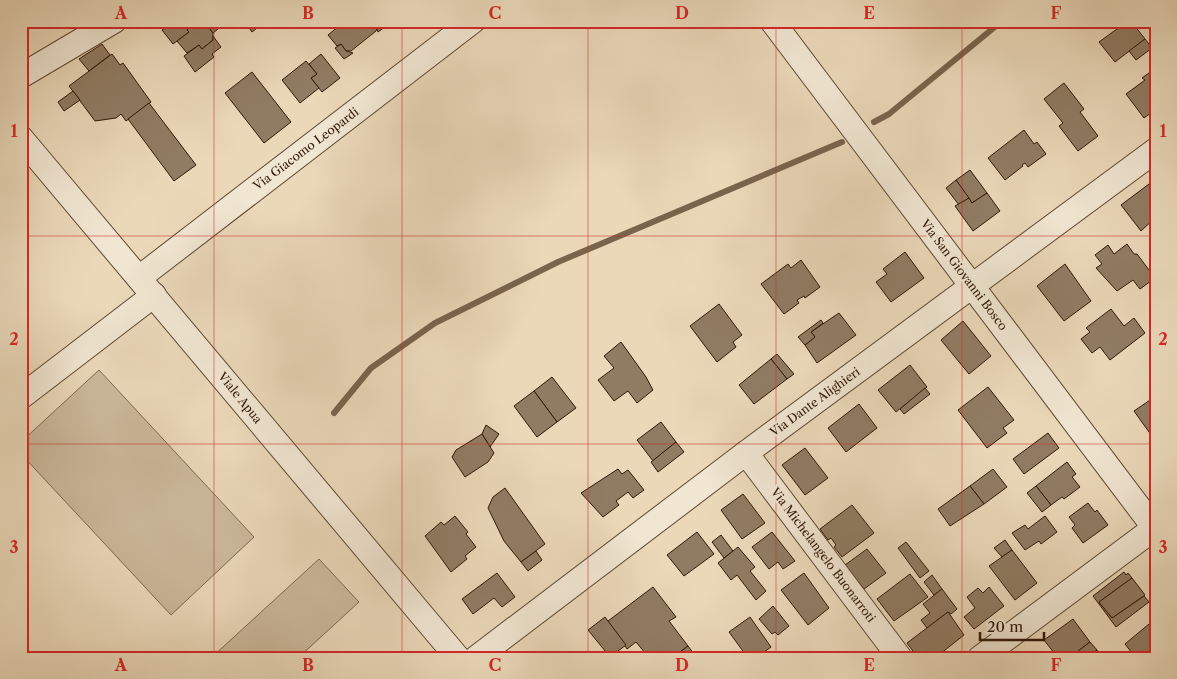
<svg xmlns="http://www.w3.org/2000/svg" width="1177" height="679" font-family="'Libre Caslon Text',serif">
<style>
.green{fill:#cab79a;stroke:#7c6850}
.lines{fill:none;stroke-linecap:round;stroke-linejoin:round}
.stream{stroke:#79644c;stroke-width:6}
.building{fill:#907c63;stroke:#2f1805}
.minor-casing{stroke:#5e4832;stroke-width:26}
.minor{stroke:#f1e6d2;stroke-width:24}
.grid{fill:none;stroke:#d62828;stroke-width:1;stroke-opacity:0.55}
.labels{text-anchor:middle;stroke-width:4.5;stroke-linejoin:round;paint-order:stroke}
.street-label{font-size:12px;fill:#2f1805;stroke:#f1e6d2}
.neatline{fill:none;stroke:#d62828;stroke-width:2}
.grid-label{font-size:16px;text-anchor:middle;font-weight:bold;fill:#d62828}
</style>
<rect width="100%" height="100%" fill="#ead8b9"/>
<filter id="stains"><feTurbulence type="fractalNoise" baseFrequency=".004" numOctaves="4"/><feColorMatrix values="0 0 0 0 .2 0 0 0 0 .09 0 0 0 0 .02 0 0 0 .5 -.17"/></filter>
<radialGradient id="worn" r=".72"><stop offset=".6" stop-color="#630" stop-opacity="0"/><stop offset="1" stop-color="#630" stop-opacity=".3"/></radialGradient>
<!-- green -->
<g class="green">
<polygon points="99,370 254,537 171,615 21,454 21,442"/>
<polygon points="319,559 359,602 298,658 211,658"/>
</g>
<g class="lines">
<!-- stream -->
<g class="stream">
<polyline points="874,122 889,114 1002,21"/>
<polyline points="334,413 371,368 435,323 558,262 842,142"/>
</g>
</g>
<!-- building -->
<g class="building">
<polygon points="169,21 197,21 187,30 189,32 173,44 162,30 171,24"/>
<polygon points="197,21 204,21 213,33 213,40 202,49 199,45 187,53 177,41 189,32 187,30"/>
<polygon points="204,21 213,21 218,29 213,33"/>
<polygon points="240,21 266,21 252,32 246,24 243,26"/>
<polygon points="345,21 375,21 378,26 376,31 351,51 346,51 341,44 337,46 328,35"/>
<polygon points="375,21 387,21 389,24 378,32"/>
<polygon points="1128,21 1131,21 1145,39 1115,62 1099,42"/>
<polygon points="213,36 221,47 212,54 214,57 195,72 184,56 199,45 202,49 213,40"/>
<polygon points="1145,39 1152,48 1136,60 1129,51"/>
<polygon points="102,44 110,55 89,71 79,59"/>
<polygon points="341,44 346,51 353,53 344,59 335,48"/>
<polygon points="112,54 120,65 123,63 151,102 126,121 121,114 116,118 95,121 69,86"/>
<polygon points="321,54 340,78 322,92 311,78 317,74 309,64"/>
<polygon points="306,61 317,74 311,78 319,88 300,103 282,80"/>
<polygon points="1153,70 1156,74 1156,109 1144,118 1126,94 1145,80 1142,78"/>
<polygon points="252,72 291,122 264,143 225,93"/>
<polygon points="1064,83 1084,109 1080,112 1098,136 1078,151 1059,126 1063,123 1044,99"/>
<polygon points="73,91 80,100 64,111 58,102"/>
<polygon points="149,103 196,165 174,181 128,119"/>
<polygon points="1024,130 1034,144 1037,142 1046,154 1028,167 1025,163 1022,165 1023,166 1005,180 988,158"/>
<polygon points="970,170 987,193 972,203 956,180"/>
<polygon points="956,180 969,198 959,205 946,188"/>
<polygon points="1149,184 1156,192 1156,217 1141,231 1121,205"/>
<polygon points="987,193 1000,211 973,231 955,206 969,198 972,203"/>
<polygon points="1127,244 1134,254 1137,254 1155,278 1140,289 1133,280 1117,291 1096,268 1102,264 1095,255 1108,245 1114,254"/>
<polygon points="905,252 924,278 891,302 876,282 887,274 883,269"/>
<polygon points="801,260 820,287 805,298 804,296 797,300 799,303 784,314 761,284 788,264 791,268"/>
<polygon points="1065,264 1091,301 1064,321 1037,286"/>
<polygon points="719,304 742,335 733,342 736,347 717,362 690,326"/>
<polygon points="1111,309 1124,326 1134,318 1145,333 1110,360 1100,347 1092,353 1081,339 1090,332 1086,328"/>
<polygon points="839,313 856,335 817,363 805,345 815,337 811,332"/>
<polygon points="821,320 823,323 811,332 815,337 805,345 798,337"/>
<polygon points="963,321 991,356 969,374 941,340"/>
<polygon points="621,342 646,377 653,390 637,403 628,391 614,401 598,380 614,368 604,356"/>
<polygon points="777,354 794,374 787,379 771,359"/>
<polygon points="771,359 787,379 754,404 739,385"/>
<polygon points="910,365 927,387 896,412 878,390"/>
<polygon points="552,377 576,408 557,422 534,391"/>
<polygon points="988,387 1014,420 1003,428 1007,433 987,448 958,410"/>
<polygon points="925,388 930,394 904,414 900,409"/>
<polygon points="534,391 557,422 537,437 514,406"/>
<polygon points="1156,396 1156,451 1149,442 1154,439 1134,411"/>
<polygon points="859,404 877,428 846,452 828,428"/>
<polygon points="661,422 676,442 653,461 637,440"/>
<polygon points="486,425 499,434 490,447 482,434"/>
<polygon points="1048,433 1059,448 1024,474 1013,459"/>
<polygon points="482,434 494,453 488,462 465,477 452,457 456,450"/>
<polygon points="676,442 684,452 658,472 651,462"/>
<polygon points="805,448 828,478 805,495 782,465"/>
<polygon points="1067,462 1076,474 1072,477 1080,487 1064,499 1062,497 1051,505 1036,486"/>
<polygon points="618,469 622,474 628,470 644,490 633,498 628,492 616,501 619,505 603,517 581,493"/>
<polygon points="993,469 1007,487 984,504 970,486"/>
<polygon points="970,486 984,504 950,526 938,509"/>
<polygon points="1036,486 1051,505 1042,512 1027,493"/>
<polygon points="505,488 545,544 521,562 504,541 488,508 493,497"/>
<polygon points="743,494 765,523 742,539 721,510"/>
<polygon points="1088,503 1095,512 1097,510 1108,525 1083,543 1072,528 1075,525 1069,517"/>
<polygon points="852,505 874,533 842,557 834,547 836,545 831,538 828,540 820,529"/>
<polygon points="455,516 468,532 466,534 476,547 465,556 467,559 451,572 425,536 441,522 444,525"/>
<polygon points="1045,516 1057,532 1041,544 1039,541 1025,550 1012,533 1025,525 1028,529"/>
<polygon points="697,532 714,554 684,576 667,555"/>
<polygon points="772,532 795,561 783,569 778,562 769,569 752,547"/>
<polygon points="721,535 733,551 724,558 712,542"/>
<polygon points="1005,540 1012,550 1002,557 994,548"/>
<polygon points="906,542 929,571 920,578 898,548"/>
<polygon points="738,547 755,567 750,571 766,591 756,600 737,575 731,580 718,563"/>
<polygon points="867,549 886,573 864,589 845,565"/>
<polygon points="1012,550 1037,583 1015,600 989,566"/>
<polygon points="536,551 542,560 528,571 521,562"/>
<polygon points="1124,572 1126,575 1128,573 1132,578 1099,602 1112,618 1144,596 1149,602 1116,627 1093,596"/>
<polygon points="497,573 515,597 502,607 494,598 473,614 462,599"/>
<polygon points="804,573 829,608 808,625 781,590"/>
<polygon points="910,574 928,597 894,621 877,599"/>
<polygon points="932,575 942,589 934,595 924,582"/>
<polygon points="1132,578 1145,595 1112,618 1099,602"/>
<polygon points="653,587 676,617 669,621 688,646 672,658 641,658 646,654 636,642 627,649 608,621"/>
<polygon points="989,587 1004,606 974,629 964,617 975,608 967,597 978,588 983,593"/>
<polygon points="942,589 957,609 951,614 948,612 927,628 921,620 930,613 923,604"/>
<polygon points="773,606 789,626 778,635 775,632 772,634 759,619"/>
<polygon points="948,612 964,635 935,658 918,658 907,643"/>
<polygon points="605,617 626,645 610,657 588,630"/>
<polygon points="750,617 771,647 756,658 748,658 729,632"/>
<polygon points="1073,619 1090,642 1069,658 1058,658 1044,640"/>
<polygon points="1156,619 1156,634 1149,624"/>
<polygon points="1149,624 1156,634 1156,658 1136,658 1125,644"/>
<polygon points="1090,642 1097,650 1087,658 1069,658"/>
<polygon points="688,646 697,658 672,658 679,653"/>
<polygon points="1097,650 1101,657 1087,658"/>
<polygon points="543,651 548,658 535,658"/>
</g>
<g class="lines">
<!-- minor casing -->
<g class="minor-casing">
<g id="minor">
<polyline points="772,21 1156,530"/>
<polyline points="21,76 114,21"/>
<polyline points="21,138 458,658"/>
<polyline points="139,278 473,21"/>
<polyline points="21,397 154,295"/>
<polyline points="746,453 900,658"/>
<polyline points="476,658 746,453 1156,150"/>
<polyline points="980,658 1156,527"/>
</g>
</g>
<!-- minor -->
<use href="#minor" class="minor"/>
</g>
<!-- grid -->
<path class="grid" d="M 214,21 L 214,658M 402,21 L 402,658M 588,21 L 588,658M 776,21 L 776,658M 962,21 L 962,658M 21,236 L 1156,236M 21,444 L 1156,444"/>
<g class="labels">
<!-- street labels -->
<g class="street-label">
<text transform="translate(306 149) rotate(-37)" y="4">Via Giacomo Leopardi</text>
<text transform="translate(964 275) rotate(53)" y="4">Via San Giovanni Bosco</text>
<text transform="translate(240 398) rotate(51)" y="4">Viale Apua</text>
<text transform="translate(815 402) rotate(-36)" y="4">Via Dante Alighieri</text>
<text transform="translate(823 555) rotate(53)" y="4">Via Michelangelo Buonarroti</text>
</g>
</g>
<!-- margin -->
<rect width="1177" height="679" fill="none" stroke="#ead8b9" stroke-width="55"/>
<!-- scale -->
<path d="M980 632v8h64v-8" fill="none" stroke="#2f1805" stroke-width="2.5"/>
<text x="987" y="632" font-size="15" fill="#2f1805" stroke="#f1e6d2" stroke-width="4" paint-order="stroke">20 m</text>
<rect x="28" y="28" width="1122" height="624" class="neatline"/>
<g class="grid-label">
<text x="121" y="19">A</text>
<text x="308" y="19">B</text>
<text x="495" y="19">C</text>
<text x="682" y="19">D</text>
<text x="869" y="19">E</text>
<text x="1056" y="19">F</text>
<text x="14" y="137">1</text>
<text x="1163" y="137">1</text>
<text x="14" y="345">2</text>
<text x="1163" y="345">2</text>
<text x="14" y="553">3</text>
<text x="1163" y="553">3</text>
<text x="121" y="671">A</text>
<text x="308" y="671">B</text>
<text x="495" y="671">C</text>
<text x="682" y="671">D</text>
<text x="869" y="671">E</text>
<text x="1056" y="671">F</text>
</g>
<rect width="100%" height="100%" filter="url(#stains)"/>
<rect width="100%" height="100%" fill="url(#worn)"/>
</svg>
